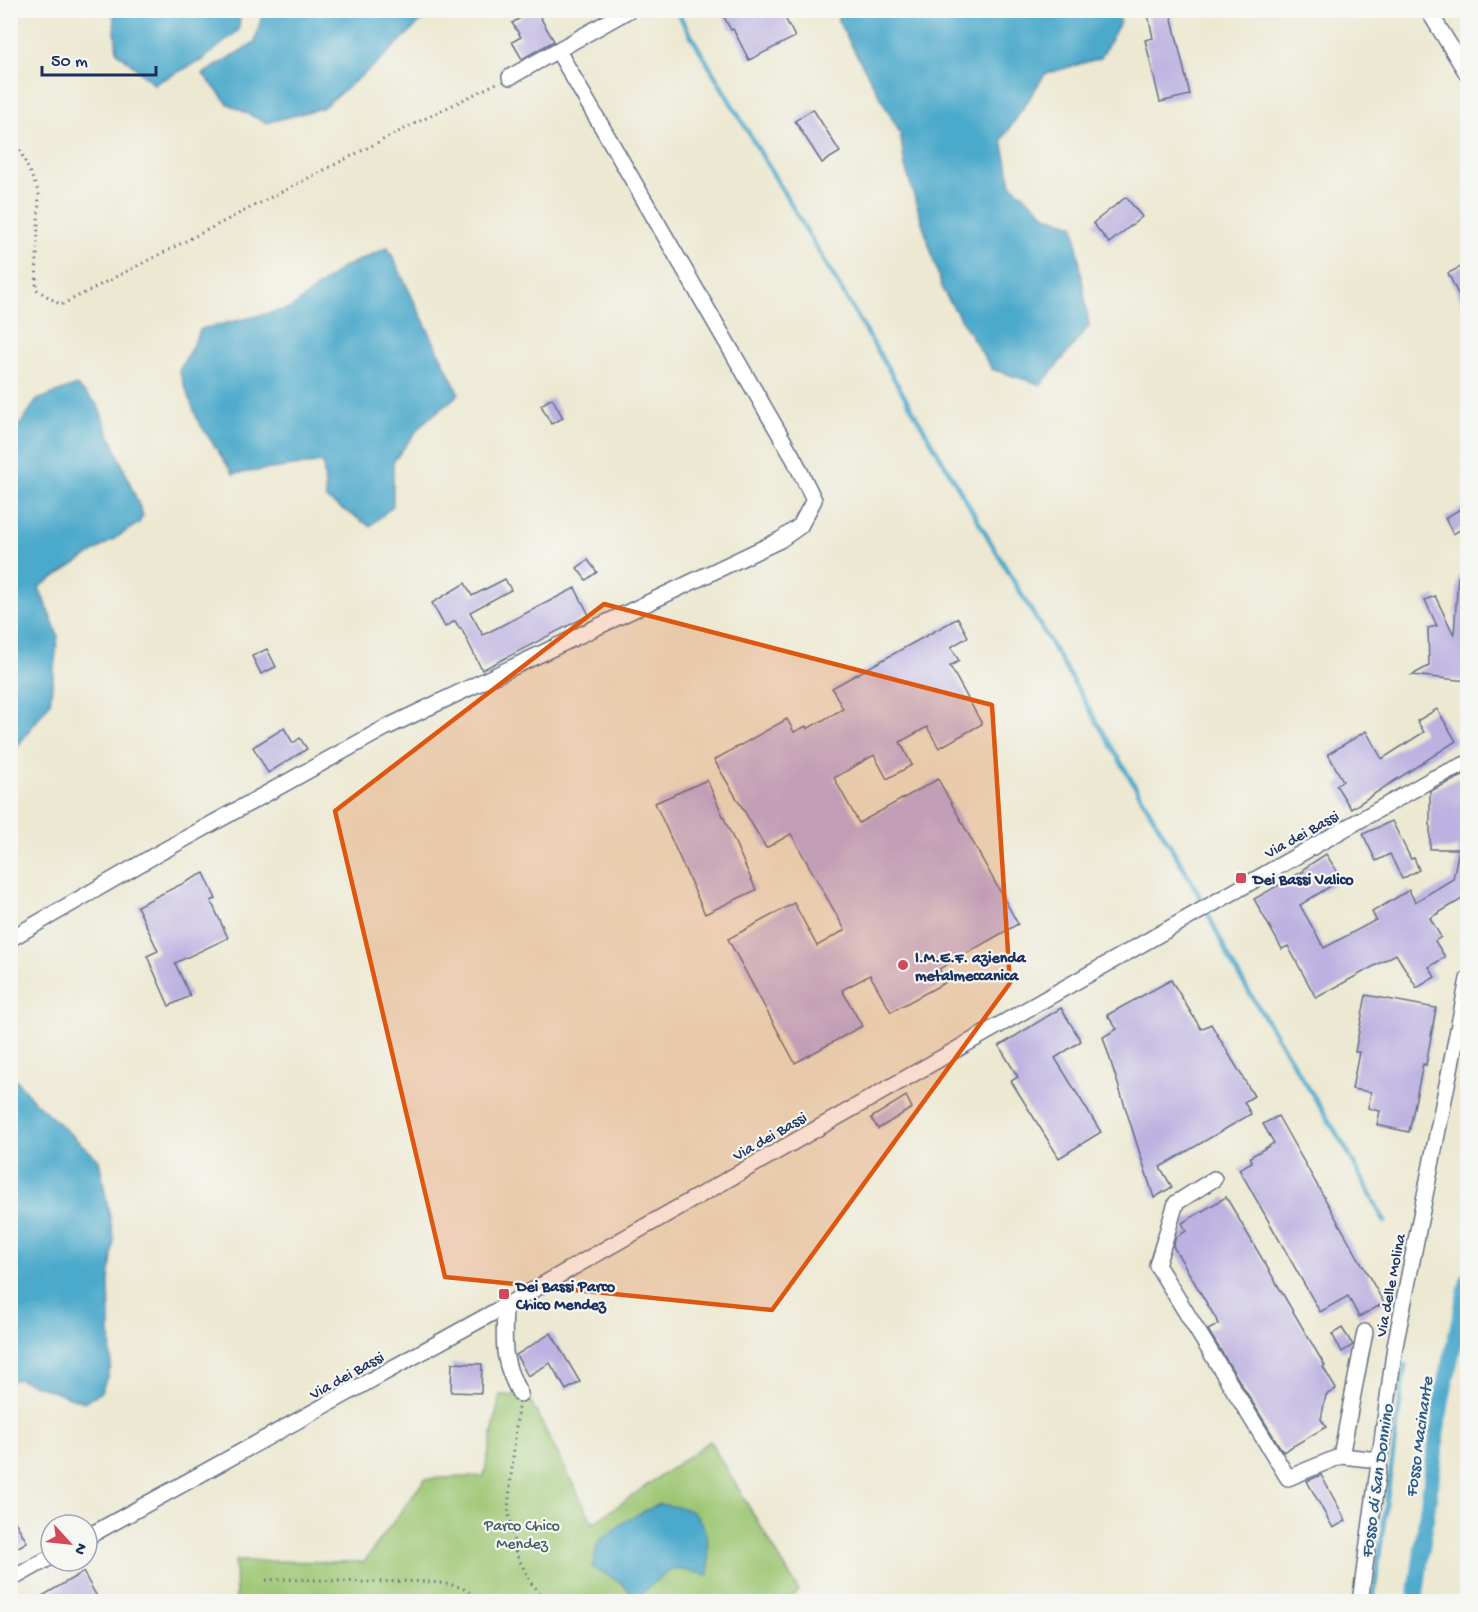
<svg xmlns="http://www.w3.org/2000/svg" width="1478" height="1612" font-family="'Gochi Hand',sans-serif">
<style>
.green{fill:#9cc672;stroke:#5c7a68;stroke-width:1.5}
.water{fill:#4ca9cb;stroke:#346c94;stroke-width:1.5}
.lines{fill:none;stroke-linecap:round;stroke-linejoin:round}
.stream{stroke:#4ca9cb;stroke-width:4.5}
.canal{stroke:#4ca9cb;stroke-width:16}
.building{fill:#bcb1e0}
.minor-casing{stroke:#647086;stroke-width:18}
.path{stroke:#647086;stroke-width:3;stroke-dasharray:1.5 4.5;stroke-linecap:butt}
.minor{stroke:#fff;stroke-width:15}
.marked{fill:#de5710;fill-opacity:0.2;stroke:#de5710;stroke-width:4.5;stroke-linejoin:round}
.poi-dot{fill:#d1495b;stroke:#f6f6f2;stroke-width:2}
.labels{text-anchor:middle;stroke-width:4.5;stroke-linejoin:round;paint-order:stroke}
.street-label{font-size:16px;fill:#1b2f5e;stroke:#f6f6f2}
.poi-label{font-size:16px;font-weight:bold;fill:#1b2f5e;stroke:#f6f6f2;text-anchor:start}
.park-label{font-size:16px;fill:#425c64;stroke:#f6f6f2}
.water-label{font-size:18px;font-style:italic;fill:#2c5a84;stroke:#f6f6f2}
</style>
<rect width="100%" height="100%" fill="#f6f6f2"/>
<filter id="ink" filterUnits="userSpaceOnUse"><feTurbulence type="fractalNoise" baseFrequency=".0167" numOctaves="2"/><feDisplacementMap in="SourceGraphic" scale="12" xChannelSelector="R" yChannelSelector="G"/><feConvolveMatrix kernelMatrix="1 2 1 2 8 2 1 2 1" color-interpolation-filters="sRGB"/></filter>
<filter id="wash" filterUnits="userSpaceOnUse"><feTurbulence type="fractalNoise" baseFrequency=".008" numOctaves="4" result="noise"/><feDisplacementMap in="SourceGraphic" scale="24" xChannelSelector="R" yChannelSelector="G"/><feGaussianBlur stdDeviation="1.35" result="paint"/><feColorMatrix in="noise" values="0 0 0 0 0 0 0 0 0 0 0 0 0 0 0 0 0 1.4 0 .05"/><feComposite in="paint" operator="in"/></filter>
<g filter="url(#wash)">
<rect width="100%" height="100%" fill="#ece8d1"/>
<!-- green -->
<polygon class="green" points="500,1395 528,1396 593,1523 710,1441 799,1591 785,1602 236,1601 235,1561 364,1562 425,1479 484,1476"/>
<!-- water -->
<g class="water">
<polygon points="113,11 240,11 239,30 202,60 154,84 117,52"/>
<polygon points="263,11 263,10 432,11 376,64 322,108 266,123 228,104 203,74 255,42"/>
<polygon points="838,11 1103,10 1121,20 1101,58 1045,74 1002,140 1011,184 1047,216 1074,225 1089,326 1041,385 992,369 943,291 905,166 900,133 838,21"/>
<polygon points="388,247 459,394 422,424 393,462 393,506 370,526 326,499 323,462 233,474 198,421 179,371 201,329 291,308 342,268"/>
<polygon points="76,385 97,404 143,515 139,523 39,587 58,636 50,703 11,755 11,437 37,400"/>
<polygon points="11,1074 35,1102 99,1160 114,1239 109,1281 111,1367 101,1392 84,1402 18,1379 11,1381"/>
<path d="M 659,1504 C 668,1506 685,1507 692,1512 C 711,1528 708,1553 709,1575 L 673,1568 L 646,1589 L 638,1601 L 621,1582 L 592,1567 L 598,1542 L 629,1519 Z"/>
</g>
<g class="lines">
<!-- stream -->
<g class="stream">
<polyline points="676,10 1197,891 1233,966 1345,1147 1385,1222"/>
<polyline points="1373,1602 1405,1365"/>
</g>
<!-- canal -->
<polyline class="canal" points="1415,1602 1442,1399 1468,1280"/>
</g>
<g id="blocks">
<!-- building -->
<g class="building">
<polygon points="533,10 536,10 554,41 522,59 512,42 521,37 512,23"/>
<polygon points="720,10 781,10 795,37 749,60 733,29 731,30"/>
<polygon points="1147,10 1170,10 1190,95 1160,102 1145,40 1153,38"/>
<polygon points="813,109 840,152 822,163 795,121"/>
<polygon points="1126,197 1142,217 1109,243 1093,223"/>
<polygon points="1467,264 1467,313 1448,273"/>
<polygon points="552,398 563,418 551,424 541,405"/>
<polygon points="1467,505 1467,526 1453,534 1445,518"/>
<polygon points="588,560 597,572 586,580 577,568"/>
<polygon points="1458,577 1467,577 1467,681 1412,675 1429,666 1428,628 1437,626 1425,600 1435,596 1454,635"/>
<polygon points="505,579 511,590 470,612 483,635 575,588 589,615 482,670 461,628 460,629 455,621 445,627 432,603 465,583 472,596"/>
<polygon points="958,618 968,637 951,647 959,661 950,666 982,724 939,748 927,727 900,742 912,765 887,779 874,755 834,778 859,823 938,779 1018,924 939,969 946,982 891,1012 870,975 842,990 862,1026 795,1063 728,939 794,903 817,946 845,930 791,834 766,848 714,760 787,719 794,732 806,726 807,729 843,709 832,688"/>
<polygon points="267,649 276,667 261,674 252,656"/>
<polygon points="1437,709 1456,741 1351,809 1336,785 1343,781 1328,754 1366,731 1382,759 1424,732 1417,721"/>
<polygon points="284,728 293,743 300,738 307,749 268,773 253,747"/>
<polygon points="1467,774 1467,896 1430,918 1441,937 1435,941 1445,957 1429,967 1435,977 1417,988 1396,954 1316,998 1288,946 1282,949 1254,899 1304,871 1303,869 1326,854 1342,879 1300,905 1324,948 1376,920 1372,912 1409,890 1415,902 1453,879 1459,849 1430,849 1430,791"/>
<polygon points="707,780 756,890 705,914 655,803"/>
<polygon points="1392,821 1411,859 1414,858 1419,870 1402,879 1390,854 1376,861 1363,834"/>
<polygon points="204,873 216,899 211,901 228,938 175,963 190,996 169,1006 147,956 158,951 137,906"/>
<polygon points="1171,980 1201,1029 1211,1024 1254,1096 1244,1102 1251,1114 1160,1167 1172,1187 1154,1198 1103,1037 1117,1029 1107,1015"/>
<polygon points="1366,995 1436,1008 1426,1065 1423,1064 1409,1132 1377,1125 1380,1111 1368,1108 1371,1092 1352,1089 1359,1052 1355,1052"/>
<polygon points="1061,1008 1081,1041 1055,1058 1101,1132 1059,1158 1011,1081 1018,1077 999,1046"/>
<polygon points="906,1096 912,1108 878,1129 871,1118"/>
<polygon points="1278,1116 1384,1303 1359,1317 1348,1296 1320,1312 1239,1169 1252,1162 1250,1157 1274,1143 1263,1124"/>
<polygon points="1226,1197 1325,1366 1323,1367 1336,1389 1326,1395 1321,1419 1326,1427 1283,1452 1208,1330 1219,1324 1173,1246 1176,1237 1186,1231 1182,1223"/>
<polygon points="1342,1328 1353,1345 1342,1352 1332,1334"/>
<polygon points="551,1333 580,1382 566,1390 550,1363 528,1376 516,1355"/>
<polygon points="452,1363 482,1364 481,1393 451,1392"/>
<polygon points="1321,1475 1346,1521 1333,1528 1307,1481"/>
<polygon points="10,1513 27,1542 15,1549 10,1542"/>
<polygon points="83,1572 100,1602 32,1602"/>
</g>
</g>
</g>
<g filter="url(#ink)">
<use href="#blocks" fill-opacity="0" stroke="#647086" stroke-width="1.5"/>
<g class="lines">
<!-- minor casing -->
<g class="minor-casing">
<g id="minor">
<polyline points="1428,10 1468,75"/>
<polyline points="510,77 629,10"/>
<polyline points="10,939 152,857 385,728 780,540 800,526 814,500 794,459 558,51"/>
<polyline points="1214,1179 1176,1203 1157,1265 1288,1478 1341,1456 1379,1460"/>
<path d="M 505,1306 C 504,1345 501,1359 520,1394"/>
<polyline points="1341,1456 1365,1332"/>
<polyline points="87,1537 505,1306 1434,778 1468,763"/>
<polyline points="10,1580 51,1557"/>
<polyline points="1360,1602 1395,1346 1468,979"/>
</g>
</g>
<!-- path -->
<g class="path">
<polyline points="10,128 39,193 36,289 61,305 408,127 497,83"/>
<polyline points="518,1408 508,1508 516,1554 532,1584 549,1602"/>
<path d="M 266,1580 C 298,1578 331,1581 363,1582 C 392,1582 429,1579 456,1586 C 465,1588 474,1595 479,1602"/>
</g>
<!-- minor -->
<use href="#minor" class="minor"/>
</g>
</g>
<!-- marked area -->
<path class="marked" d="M 604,604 L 992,705 L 1010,983 L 772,1310 L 445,1277 L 335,811 Z"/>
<!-- markers -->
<g class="poi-dot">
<rect x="1235" y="872" width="12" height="12" rx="3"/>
<circle cx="903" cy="965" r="6"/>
<rect x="498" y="1288" width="12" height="12" rx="3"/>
</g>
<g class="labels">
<!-- street labels -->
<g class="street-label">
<text transform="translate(1301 833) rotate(-29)" y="6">Via dei Bassi</text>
<text transform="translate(769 1135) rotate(-30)" y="6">Via dei Bassi</text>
<text transform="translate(1389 1285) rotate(-79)" y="6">Via delle Molina</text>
<text transform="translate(346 1374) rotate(-29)" y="6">Via dei Bassi</text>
</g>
<!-- poi labels -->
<g class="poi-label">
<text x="1253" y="884">Dei Bassi Valico</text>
<text x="915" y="962">I.M.E.F. azienda<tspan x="915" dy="18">metalmeccanica</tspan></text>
<text x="516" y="1291">Dei Bassi Parco<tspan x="516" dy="18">Chico Mendez</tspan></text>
</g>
<!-- park labels -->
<g class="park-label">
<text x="522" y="1530">Parco Chico<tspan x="522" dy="18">Mendez</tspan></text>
</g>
<!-- water labels -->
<g class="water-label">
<text transform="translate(1418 1437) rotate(-82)" y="6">Fosso Macinante</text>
<text transform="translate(1376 1481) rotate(-82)" y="6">Fosso di San Donnino</text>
</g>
</g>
<!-- margin -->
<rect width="1478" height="1612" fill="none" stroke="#f6f6f2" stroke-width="36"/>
<!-- north arrow -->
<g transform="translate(69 1543) rotate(117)"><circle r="28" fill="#f6f6f2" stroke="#9ea6b7" stroke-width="1.5"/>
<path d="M0-4.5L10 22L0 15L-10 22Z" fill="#d1495b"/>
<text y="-9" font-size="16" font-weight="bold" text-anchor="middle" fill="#1b2f5e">N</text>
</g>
<!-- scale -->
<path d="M42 66v9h114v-9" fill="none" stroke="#1b2f5e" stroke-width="3"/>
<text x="51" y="66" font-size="18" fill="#1b2f5e" stroke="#f6f6f2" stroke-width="4.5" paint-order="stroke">50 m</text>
</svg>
